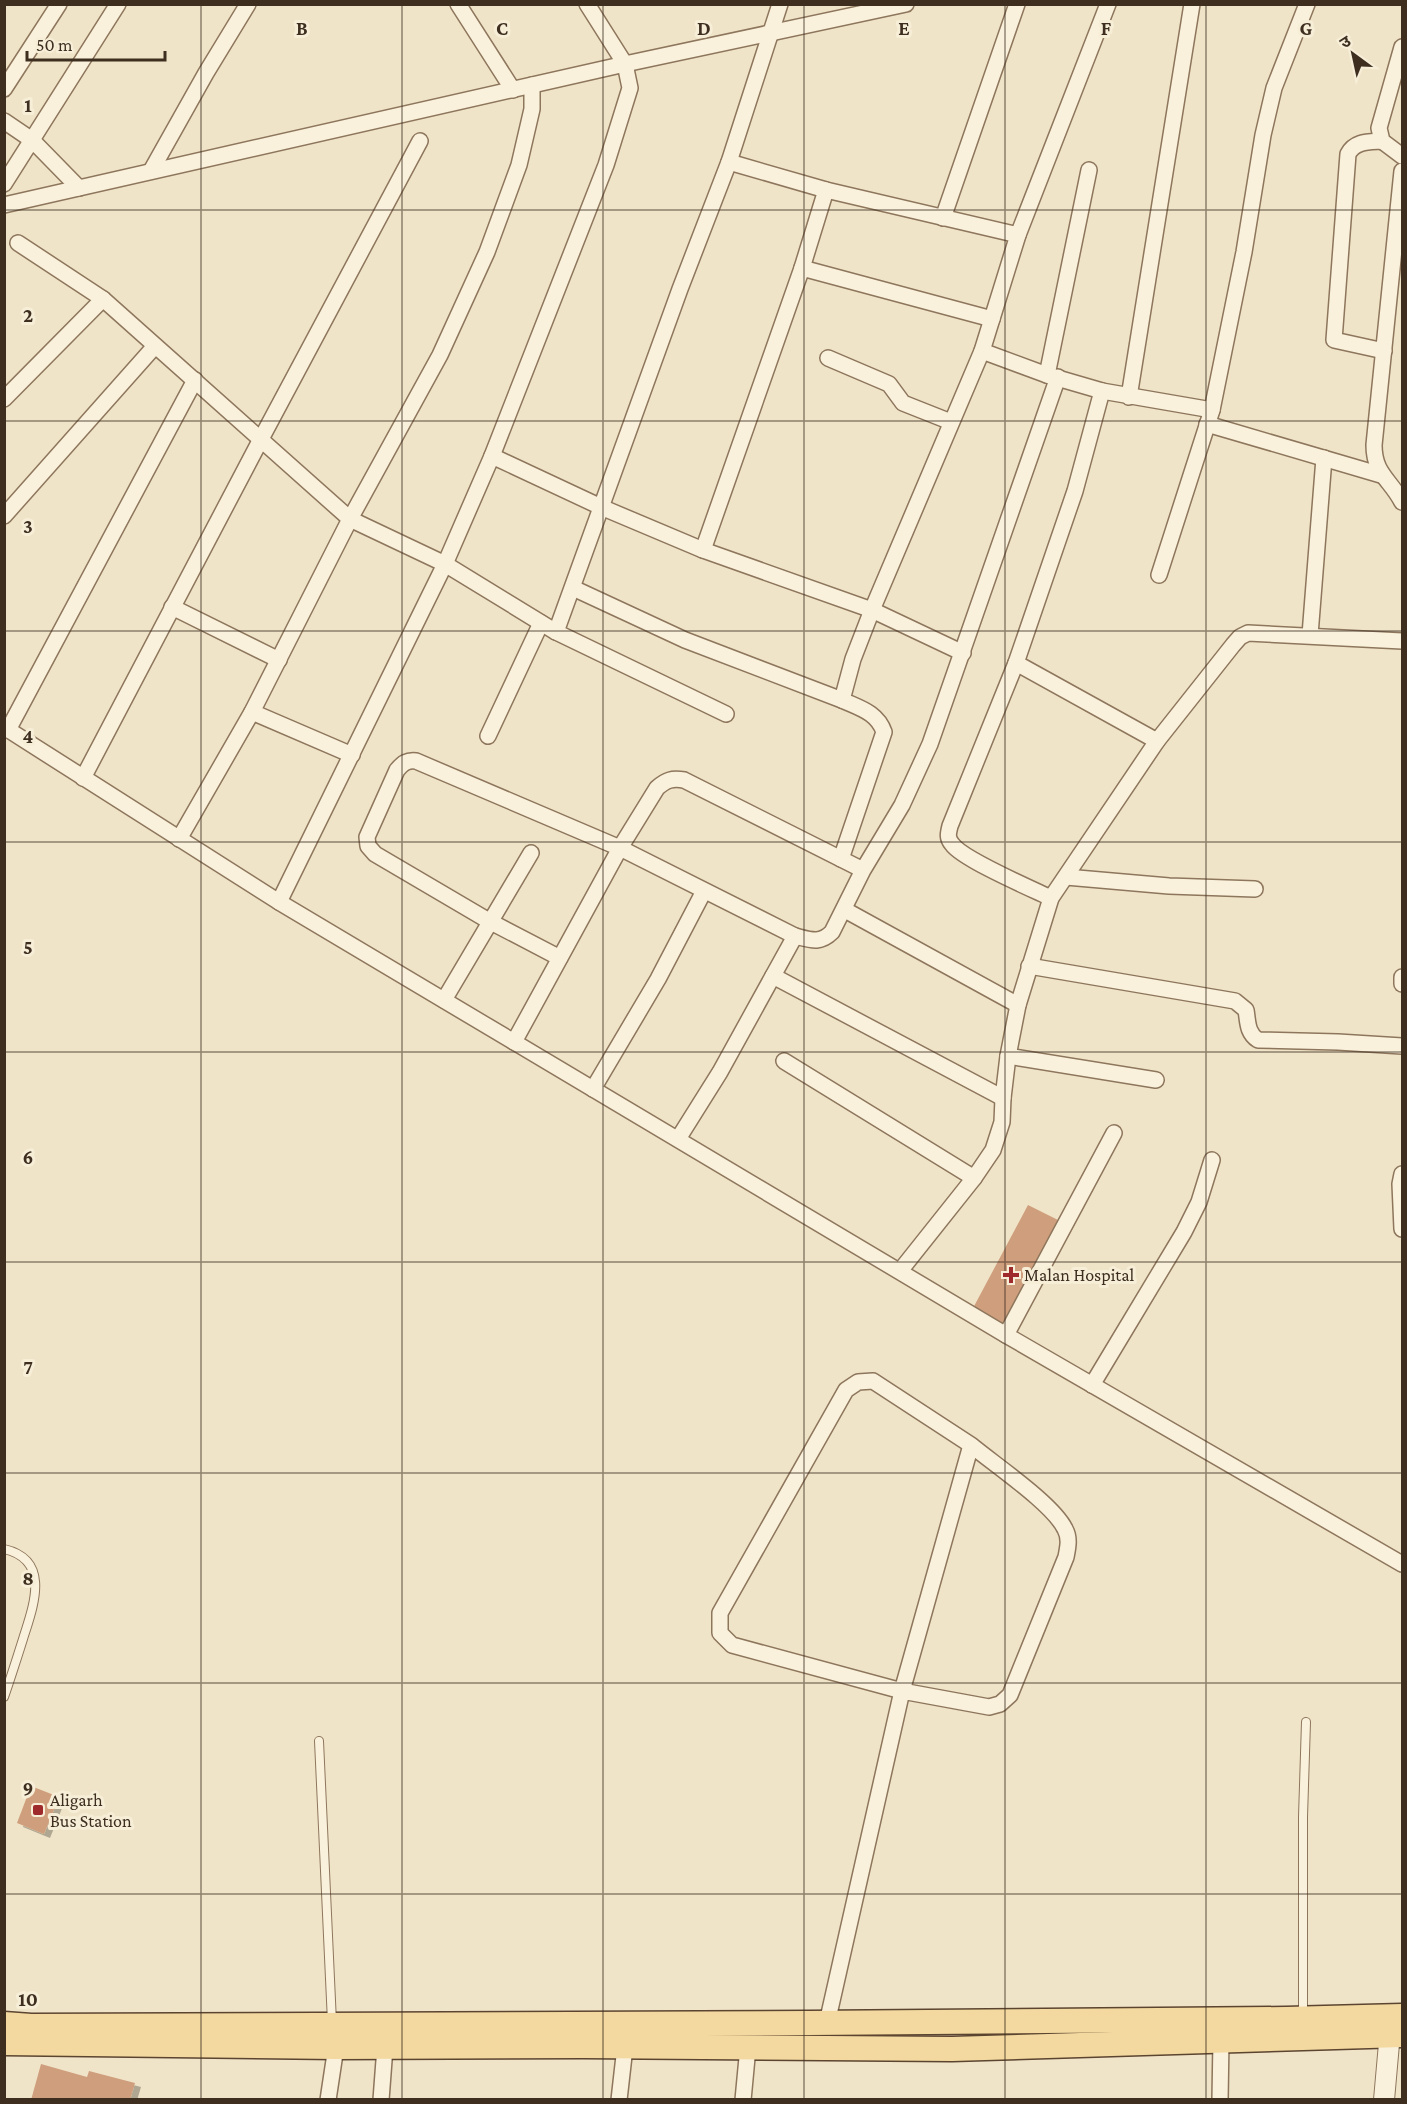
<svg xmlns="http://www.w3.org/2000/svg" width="1407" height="2104" font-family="'Crimson Pro','Noto Sans Devanagari',serif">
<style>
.building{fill:#cf9f7d;filter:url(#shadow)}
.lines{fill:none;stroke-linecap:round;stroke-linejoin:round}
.service-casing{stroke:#8d765c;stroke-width:10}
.minor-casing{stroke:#8d765c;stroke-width:18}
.tertiary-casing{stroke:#8d765c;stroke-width:22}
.primary-casing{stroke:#5b4430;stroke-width:27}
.service{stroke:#faf1dc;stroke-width:8}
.minor{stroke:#faf1dc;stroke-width:15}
.tertiary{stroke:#faf1dc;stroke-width:20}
.primary{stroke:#f3d9a0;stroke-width:24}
.grid{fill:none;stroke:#3d2e20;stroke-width:1.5;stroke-opacity:0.55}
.poi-dot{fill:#9e2a2b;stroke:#f7eed8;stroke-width:2}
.labels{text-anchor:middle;stroke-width:6;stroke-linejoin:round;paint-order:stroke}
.poi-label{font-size:18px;fill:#3d2e20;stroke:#f7eed8;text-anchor:start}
.grid-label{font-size:20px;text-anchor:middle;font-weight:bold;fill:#3d2e20;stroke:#f7eed8;stroke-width:6;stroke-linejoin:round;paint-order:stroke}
</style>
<defs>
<filter id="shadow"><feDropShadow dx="6" dy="4" stdDeviation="0" flood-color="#0004"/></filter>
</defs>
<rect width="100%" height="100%" fill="#f0e4c8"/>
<!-- building -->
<g class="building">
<polygon points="1028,1205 1062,1222 1005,1328 972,1310"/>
<polygon points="31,1786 59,1797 44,1834 17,1823"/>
<polygon points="41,2064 87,2077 89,2071 135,2083 130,2100 31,2100"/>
</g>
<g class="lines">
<!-- service casing -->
<g class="service-casing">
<g id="service">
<path d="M 4,1549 C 52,1560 33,1607 23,1639 C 17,1658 11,1677 4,1697"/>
<polyline points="319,1741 332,2022"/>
<polyline points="1303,2014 1303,1817 1306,1722"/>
</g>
</g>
<!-- minor casing -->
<g class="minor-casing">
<g id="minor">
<polyline points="458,4 513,90"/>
<polyline points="1402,47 1379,128 1382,141 1402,156"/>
<polyline points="4,89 59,4"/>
<polyline points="4,121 32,140 79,188"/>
<path d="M 1382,141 C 1368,142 1355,141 1348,154 L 1334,340 L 1384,351"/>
<polyline points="729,162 826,190 1018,235"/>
<polyline points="151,171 206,73 248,4"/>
<path d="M 1402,171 L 1374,445 C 1374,474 1390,479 1402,502"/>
<polyline points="4,184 118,4"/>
<polyline points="4,205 625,64 906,4"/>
<polyline points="943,218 1017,4"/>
<polyline points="18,243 103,299 350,519 445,564 556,632 726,714"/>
<polyline points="802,268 826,190"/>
<polyline points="982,351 1047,375 1102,391 1212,410"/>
<polyline points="828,358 889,384 903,403 951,422"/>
<polyline points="1047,375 1089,170"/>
<polyline points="1129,397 1192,4"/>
<polyline points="4,399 103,299"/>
<polyline points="1207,424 1381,475"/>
<polyline points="492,456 606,165 630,88 625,64 587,4"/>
<polyline points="4,516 155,346"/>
<polyline points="703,550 802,268 992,319"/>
<polyline points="1159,575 1212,410 1244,252 1263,135 1274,88 1307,4"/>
<polyline points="573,588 685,640 842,700"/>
<polyline points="172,607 279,660"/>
<polyline points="556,632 680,289 729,162 780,4"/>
<polyline points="1310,635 1324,458"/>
<polyline points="1016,663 1157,741"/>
<polyline points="252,712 352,755"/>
<polyline points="4,727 279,902 1006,1335 1402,1564"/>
<polyline points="8,730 195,380"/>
<polyline points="488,736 541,623"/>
<polyline points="83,778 261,439 420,141"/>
<polyline points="179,839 252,712 350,519 440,355 487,252 519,165 532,109 532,85"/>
<path d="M 841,859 L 884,732 C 877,712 859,708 842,700 L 853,659 L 872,610 L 982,351 L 1018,235 L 1108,4"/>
<path d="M 863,870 L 684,780 C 672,778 666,780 657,788 L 620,848 L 795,936 C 811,940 820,944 832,932 L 863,870 L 902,805 L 930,744 L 1058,377"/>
<polyline points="1066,877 1169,886 1255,889"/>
<path d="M 1051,898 C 1032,889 962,859 952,844 C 947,838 948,834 950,826 L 1016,663 L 1075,491 L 1102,391"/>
<polyline points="279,902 445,564 492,456 601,507 703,550 872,610 963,653"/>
<polyline points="845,910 1018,1005"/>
<path d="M 1029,966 L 1235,1001 L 1246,1010 C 1248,1022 1247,1033 1258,1040 L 1338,1042 L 1402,1046"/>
<polyline points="773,976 1003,1098"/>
<polyline points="1402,984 1402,977"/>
<polyline points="444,1000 531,853"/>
<path d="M 514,1042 L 620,848 L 416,761 C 407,760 403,763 397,770 L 367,837 L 368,846 L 375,854 L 489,921 L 560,958"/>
<polyline points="1008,1056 1156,1080"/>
<polyline points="784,1061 974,1178"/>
<polyline points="593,1089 658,979 704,891"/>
<polyline points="678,1139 720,1072 795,936"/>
<polyline points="1402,1174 1400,1184 1402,1229"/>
<polyline points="900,1271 974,1178 993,1150 1002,1122 1003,1098 1008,1056 1018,1005 1051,898 1157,741 1233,645 1240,637 1248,633 1402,641"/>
<polyline points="1006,1335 1114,1133"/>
<polyline points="1092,1385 1184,1232 1199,1202 1212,1160"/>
<path d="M 827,2023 L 902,1691 L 971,1445 L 873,1381 L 858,1382 L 846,1390 L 720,1613 L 720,1633 L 732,1645 L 902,1691 L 989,1707 L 1000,1704 L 1010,1695 L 1066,1557 C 1068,1547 1070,1538 1065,1529 C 1053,1504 995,1465 971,1445"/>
<polyline points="328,2100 336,2047"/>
<polyline points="381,2100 385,2047"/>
<polyline points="619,2100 625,2047"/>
<polyline points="743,2100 748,2047"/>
<polyline points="1220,2100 1221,2040"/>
</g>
</g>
<!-- tertiary casing -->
<g class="tertiary-casing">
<polyline id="tertiary" points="1384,2100 1391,2021"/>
</g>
<!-- primary casing -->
<g class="primary-casing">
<g id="primary">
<polyline points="4,2024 31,2026 809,2023 1286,2019 1402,2016"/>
<polyline points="4,2043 336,2047 583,2046 952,2049 1402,2035"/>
</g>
</g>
<!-- service -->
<use href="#service" class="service"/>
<!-- minor -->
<use href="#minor" class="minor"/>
<!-- tertiary -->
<use href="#tertiary" class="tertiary"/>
<!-- primary -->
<use href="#primary" class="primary"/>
</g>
<!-- grid -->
<path class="grid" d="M 201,4 L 201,2100M 402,4 L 402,2100M 603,4 L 603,2100M 804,4 L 804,2100M 1005,4 L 1005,2100M 1206,4 L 1206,2100M 4,210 L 1402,210M 4,421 L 1402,421M 4,631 L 1402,631M 4,842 L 1402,842M 4,1052 L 1402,1052M 4,1262 L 1402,1262M 4,1473 L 1402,1473M 4,1683 L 1402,1683M 4,1894 L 1402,1894"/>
<!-- markers -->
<g class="poi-dot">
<path d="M1008 1266h6v6h6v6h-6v6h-6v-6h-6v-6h6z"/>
<rect x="32" y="1804" width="12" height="12" rx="3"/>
</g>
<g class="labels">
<!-- poi labels -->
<g class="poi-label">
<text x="1024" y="1281">Malan Hospital</text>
<text x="50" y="1806">Aligarh<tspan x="50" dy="21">Bus Station</tspan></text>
</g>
</g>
<g class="grid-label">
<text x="302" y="35">B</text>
<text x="502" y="35">C</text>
<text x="704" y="35">D</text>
<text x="904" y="35">E</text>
<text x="1106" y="35">F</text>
<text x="1306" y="35">G</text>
<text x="28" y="112">1</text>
<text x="28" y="322">2</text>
<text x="28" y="533">3</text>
<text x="28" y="743">4</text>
<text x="28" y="954">5</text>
<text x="28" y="1164">6</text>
<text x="28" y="1374">7</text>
<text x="28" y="1585">8</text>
<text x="28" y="1795">9</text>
<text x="28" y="2006">10</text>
</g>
<!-- border -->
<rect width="1407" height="2104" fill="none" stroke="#3d2e20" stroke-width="12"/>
<!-- north arrow -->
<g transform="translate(1353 54) rotate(327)" stroke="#f7eed8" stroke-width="4.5" paint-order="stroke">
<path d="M0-4.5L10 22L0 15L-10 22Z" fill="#3d2e20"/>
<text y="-9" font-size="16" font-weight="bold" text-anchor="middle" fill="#3d2e20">उ</text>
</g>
<!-- scale -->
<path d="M27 51v9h138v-9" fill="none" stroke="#3d2e20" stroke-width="3"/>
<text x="36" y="51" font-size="18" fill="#3d2e20" stroke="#f7eed8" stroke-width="4.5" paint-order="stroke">50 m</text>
</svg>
